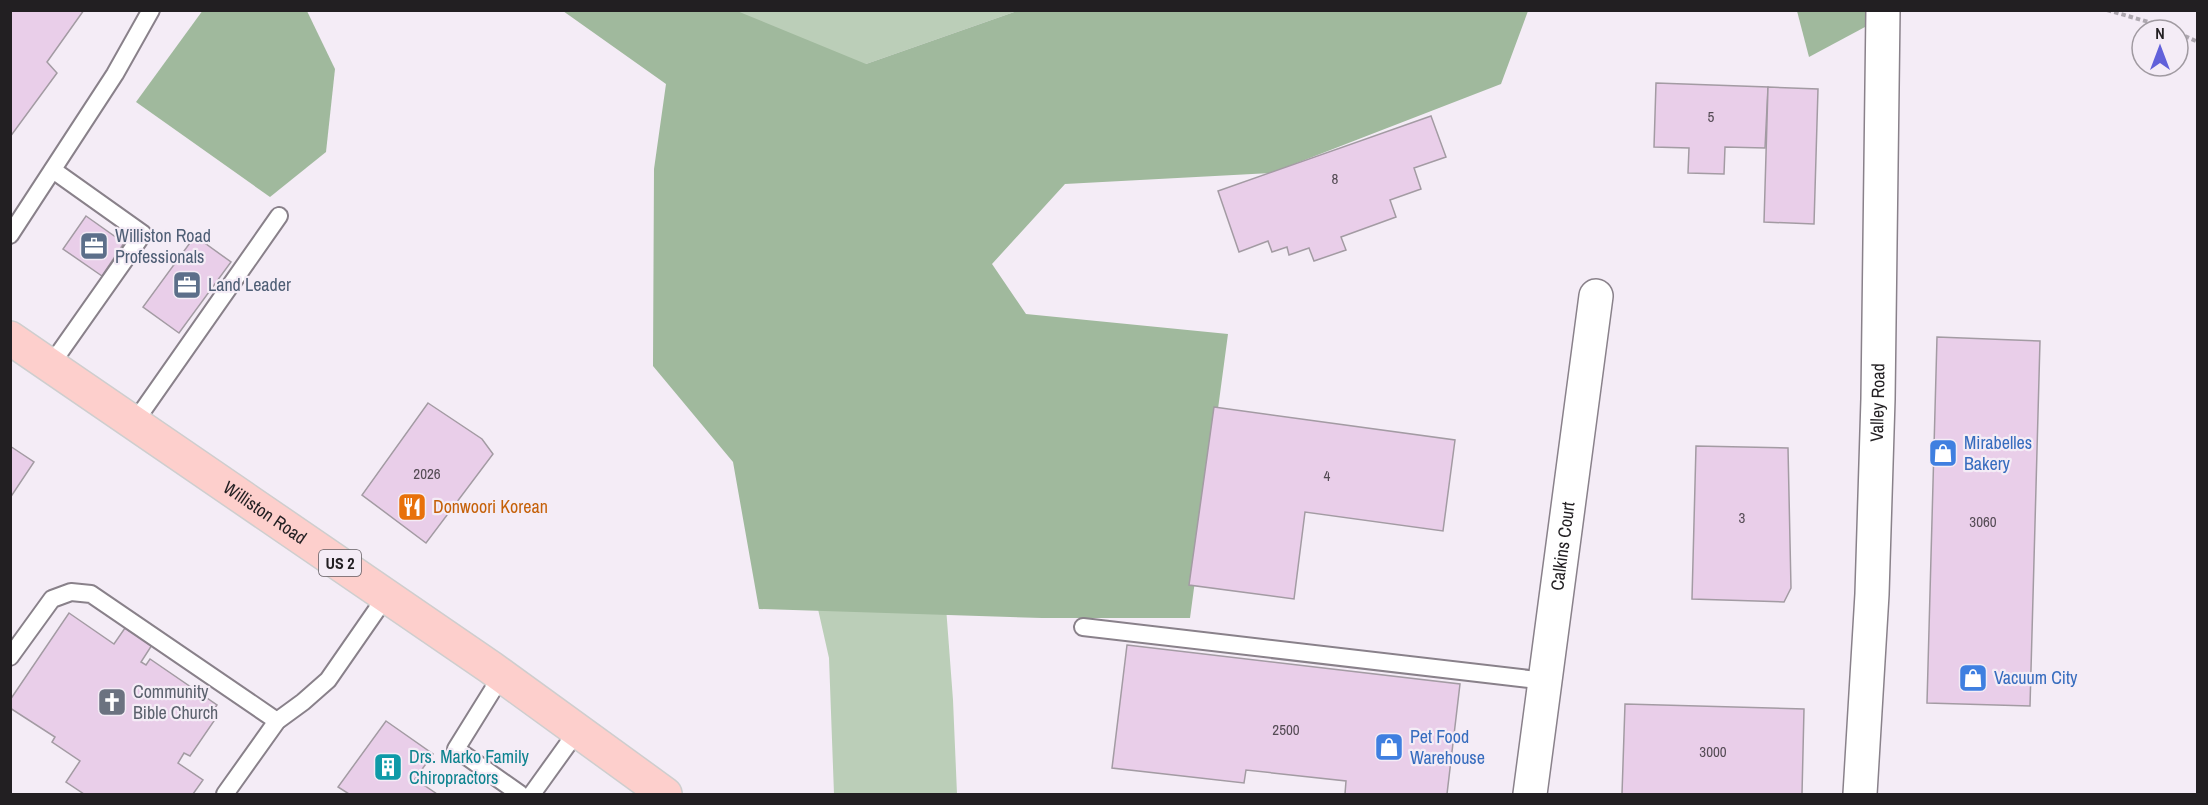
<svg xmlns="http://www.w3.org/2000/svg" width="2208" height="805" font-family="'Archivo Narrow',sans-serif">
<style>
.green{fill:#bbceb8}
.forest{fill:#a0b99d}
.building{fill:#e9cee9;stroke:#a39ba3;stroke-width:1.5}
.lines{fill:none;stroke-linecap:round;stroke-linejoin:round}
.service-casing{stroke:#89818a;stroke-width:20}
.minor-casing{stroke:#89818a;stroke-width:36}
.primary-casing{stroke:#cecece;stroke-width:36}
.path{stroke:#aea8b0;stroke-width:4;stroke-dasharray:4.5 3;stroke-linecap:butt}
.service{stroke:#fff;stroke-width:16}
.minor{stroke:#fff;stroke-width:33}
.primary{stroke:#fdcfcc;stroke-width:33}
.labels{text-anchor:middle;stroke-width:4.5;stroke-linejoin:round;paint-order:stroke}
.number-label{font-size:15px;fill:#544b54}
.shield{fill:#f4ecf6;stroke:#615c62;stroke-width:1.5}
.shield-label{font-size:16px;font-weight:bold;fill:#221f22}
.service-label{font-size:18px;fill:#4e5e75;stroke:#f4ecf6;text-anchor:start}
.street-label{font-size:18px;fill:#221f22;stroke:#f4ecf6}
.shop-label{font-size:18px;fill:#366cbe;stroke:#f4ecf6;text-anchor:start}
.food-label{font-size:18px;fill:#c56008;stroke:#f4ecf6;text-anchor:start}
.worship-label{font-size:18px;fill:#5b616d;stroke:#f4ecf6;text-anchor:start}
.culture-label{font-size:18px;fill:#0d838f;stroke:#f4ecf6;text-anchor:start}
</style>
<rect width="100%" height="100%" fill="#f4ecf6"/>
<!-- green -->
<polygon class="green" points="666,11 1017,11 866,64 943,567 953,700 957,794 834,794 829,658 804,547"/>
<!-- forest -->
<g class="forest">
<polygon points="203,10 307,11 335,69 326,152 270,197 136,102"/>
<polygon points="563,11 737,11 866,64 1017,11 1528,11 1501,84 1271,173 1065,184 992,264 1026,314 1228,334 1190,618 1042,618 759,609 733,462 653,366 654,169 666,84"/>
<polygon points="1797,11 1865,11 1865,27 1809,57"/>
</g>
<!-- building -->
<g class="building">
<polygon points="10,10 84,10 47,62 57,73 10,137"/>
<polygon points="1656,83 1768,87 1765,148 1725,147 1724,174 1688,173 1689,148 1654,147"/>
<polygon points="1768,87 1818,89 1814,224 1764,222"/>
<polygon points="1431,116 1446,157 1414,168 1421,189 1390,200 1396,217 1341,237 1346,250 1314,261 1309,248 1289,255 1287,247 1272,252 1268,241 1239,252 1218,191"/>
<polygon points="86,216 124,243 102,276 63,249"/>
<polygon points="195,236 231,262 179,333 143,307"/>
<polygon points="1937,337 2040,341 2030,706 1927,703"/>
<polygon points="428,403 482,439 493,454 426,543 362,495"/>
<polygon points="1214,407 1455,440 1443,531 1305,512 1294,599 1189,585"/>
<polygon points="10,446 34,462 10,498"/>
<polygon points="1696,446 1788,448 1791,588 1784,602 1692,599"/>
<polygon points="69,613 114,644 125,628 152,645 141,662 146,665 150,659 217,705 209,717 214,721 190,756 184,753 178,763 203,780 193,794 84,794 66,782 80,761 52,742 55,737 10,708 10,700"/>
<polygon points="1127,645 1460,684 1447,794 1345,794 1346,781 1246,770 1244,783 1112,768"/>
<polygon points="1625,704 1804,709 1802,794 1622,794"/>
<polygon points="386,721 433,754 415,779 437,794 349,794 338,787"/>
</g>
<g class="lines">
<!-- service casing -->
<g class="service-casing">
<g id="service">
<polyline points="10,235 115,74 151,10"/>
<polyline points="50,366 143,234 53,170"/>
<polyline points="134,423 279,216"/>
<polyline points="1083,627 1546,681"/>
<polyline points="10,657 52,599 71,592 91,594 277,721"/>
<polyline points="502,675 456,749 520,794"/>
<polyline points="225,794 277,721 303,702 328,680 387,595"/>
<polyline points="532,794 578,730"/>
</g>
</g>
<!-- minor casing -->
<g class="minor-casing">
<g id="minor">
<path id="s1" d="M 1530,794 L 1596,296"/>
<path id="s2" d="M 1860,794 L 1872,594 L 1878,399 L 1883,10"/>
</g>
</g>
<!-- primary casing -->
<g class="primary-casing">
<g id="primary">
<path id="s3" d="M 10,338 L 490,667 L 665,794"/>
</g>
</g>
<!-- path -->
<g class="path">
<polyline points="2107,10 2159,25 2171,30"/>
<polyline points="2197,10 2198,11"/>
<polyline points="2178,33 2198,42"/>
<polyline points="2198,278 2198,279"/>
</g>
<!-- service -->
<use href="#service" class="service"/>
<!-- minor -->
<use href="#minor" class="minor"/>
<!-- primary -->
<use href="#primary" class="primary"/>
</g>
<!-- icons -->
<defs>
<g id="office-square" transform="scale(1.5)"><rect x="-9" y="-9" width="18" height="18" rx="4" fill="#5c6f8a" stroke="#f4ecf6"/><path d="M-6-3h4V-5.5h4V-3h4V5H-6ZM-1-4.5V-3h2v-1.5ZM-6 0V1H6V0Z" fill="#fff"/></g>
<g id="shop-square" transform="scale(1.5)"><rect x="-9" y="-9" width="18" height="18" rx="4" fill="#3f7fe0" stroke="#f4ecf6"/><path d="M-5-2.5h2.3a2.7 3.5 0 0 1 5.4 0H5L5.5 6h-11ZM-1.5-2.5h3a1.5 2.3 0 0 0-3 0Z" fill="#fff"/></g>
<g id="restaurant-square" transform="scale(1.5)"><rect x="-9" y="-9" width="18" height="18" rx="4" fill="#e8710a" stroke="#f4ecf6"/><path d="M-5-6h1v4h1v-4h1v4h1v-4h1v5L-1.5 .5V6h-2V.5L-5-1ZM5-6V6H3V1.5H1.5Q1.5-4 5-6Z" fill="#fff"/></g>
<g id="church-square" transform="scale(1.5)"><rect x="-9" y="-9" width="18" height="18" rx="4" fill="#6b7280" stroke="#f4ecf6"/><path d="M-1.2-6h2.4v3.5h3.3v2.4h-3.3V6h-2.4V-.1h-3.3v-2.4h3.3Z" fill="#fff"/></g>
<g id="building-square" transform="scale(1.5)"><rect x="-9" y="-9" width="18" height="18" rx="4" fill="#0f9aa8" stroke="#f4ecf6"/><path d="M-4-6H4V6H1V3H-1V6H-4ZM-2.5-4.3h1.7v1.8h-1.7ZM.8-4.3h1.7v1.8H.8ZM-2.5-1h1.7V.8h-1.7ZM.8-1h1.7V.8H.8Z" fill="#fff"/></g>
</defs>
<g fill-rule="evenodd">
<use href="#office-square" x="94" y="246"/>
<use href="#office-square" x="187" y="285"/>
<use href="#shop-square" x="1943" y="453"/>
<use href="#restaurant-square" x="412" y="507"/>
<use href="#shop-square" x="1973" y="678"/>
<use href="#church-square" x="112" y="702"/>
<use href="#shop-square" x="1389" y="747"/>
<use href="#building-square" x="388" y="767"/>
</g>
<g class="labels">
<!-- number labels -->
<g class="number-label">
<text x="1711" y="122">5</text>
<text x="1335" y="184">8</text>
<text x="427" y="479">2026</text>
<text x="1327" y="481">4</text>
<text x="1742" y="523">3</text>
<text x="1983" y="527">3060</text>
<text x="1286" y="735">2500</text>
<text x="1713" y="757">3000</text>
</g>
<!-- shield labels -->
<rect class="shield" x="319" y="550" width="42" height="26" rx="4.5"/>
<g class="shield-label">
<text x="340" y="569">US 2</text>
</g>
<!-- service labels -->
<g class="service-label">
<text x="115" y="242">Williston Road<tspan x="115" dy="21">Professionals</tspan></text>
<text x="208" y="291">Land Leader</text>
</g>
<!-- street labels -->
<g class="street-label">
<text dy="6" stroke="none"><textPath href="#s2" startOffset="392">Valley Road</textPath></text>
<text dy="6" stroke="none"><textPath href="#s3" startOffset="309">Williston Road</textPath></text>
<text dy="6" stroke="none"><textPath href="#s1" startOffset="250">Calkins Court</textPath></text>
</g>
<!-- shop labels -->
<g class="shop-label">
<text x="1964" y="449">Mirabelles<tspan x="1964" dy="21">Bakery</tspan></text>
<text x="1994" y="684">Vacuum City</text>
<text x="1410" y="743">Pet Food<tspan x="1410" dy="21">Warehouse</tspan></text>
</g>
<!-- food labels -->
<g class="food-label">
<text x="433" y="513">Donwoori Korean</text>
</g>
<!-- worship labels -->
<g class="worship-label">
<text x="133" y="698">Community<tspan x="133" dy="21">Bible Church</tspan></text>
</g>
<!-- culture labels -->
<g class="culture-label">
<text x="409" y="763">Drs. Marko Family<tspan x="409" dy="21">Chiropractors</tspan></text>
</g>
</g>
<!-- border -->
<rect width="2208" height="805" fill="none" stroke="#221f22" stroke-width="24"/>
<!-- north arrow -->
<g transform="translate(2160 48)"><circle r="28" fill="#f4ecf6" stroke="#a09aa1" stroke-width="1.5"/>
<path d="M0-4.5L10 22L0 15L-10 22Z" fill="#6161da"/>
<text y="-9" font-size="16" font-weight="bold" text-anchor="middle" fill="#221f22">N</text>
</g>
</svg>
